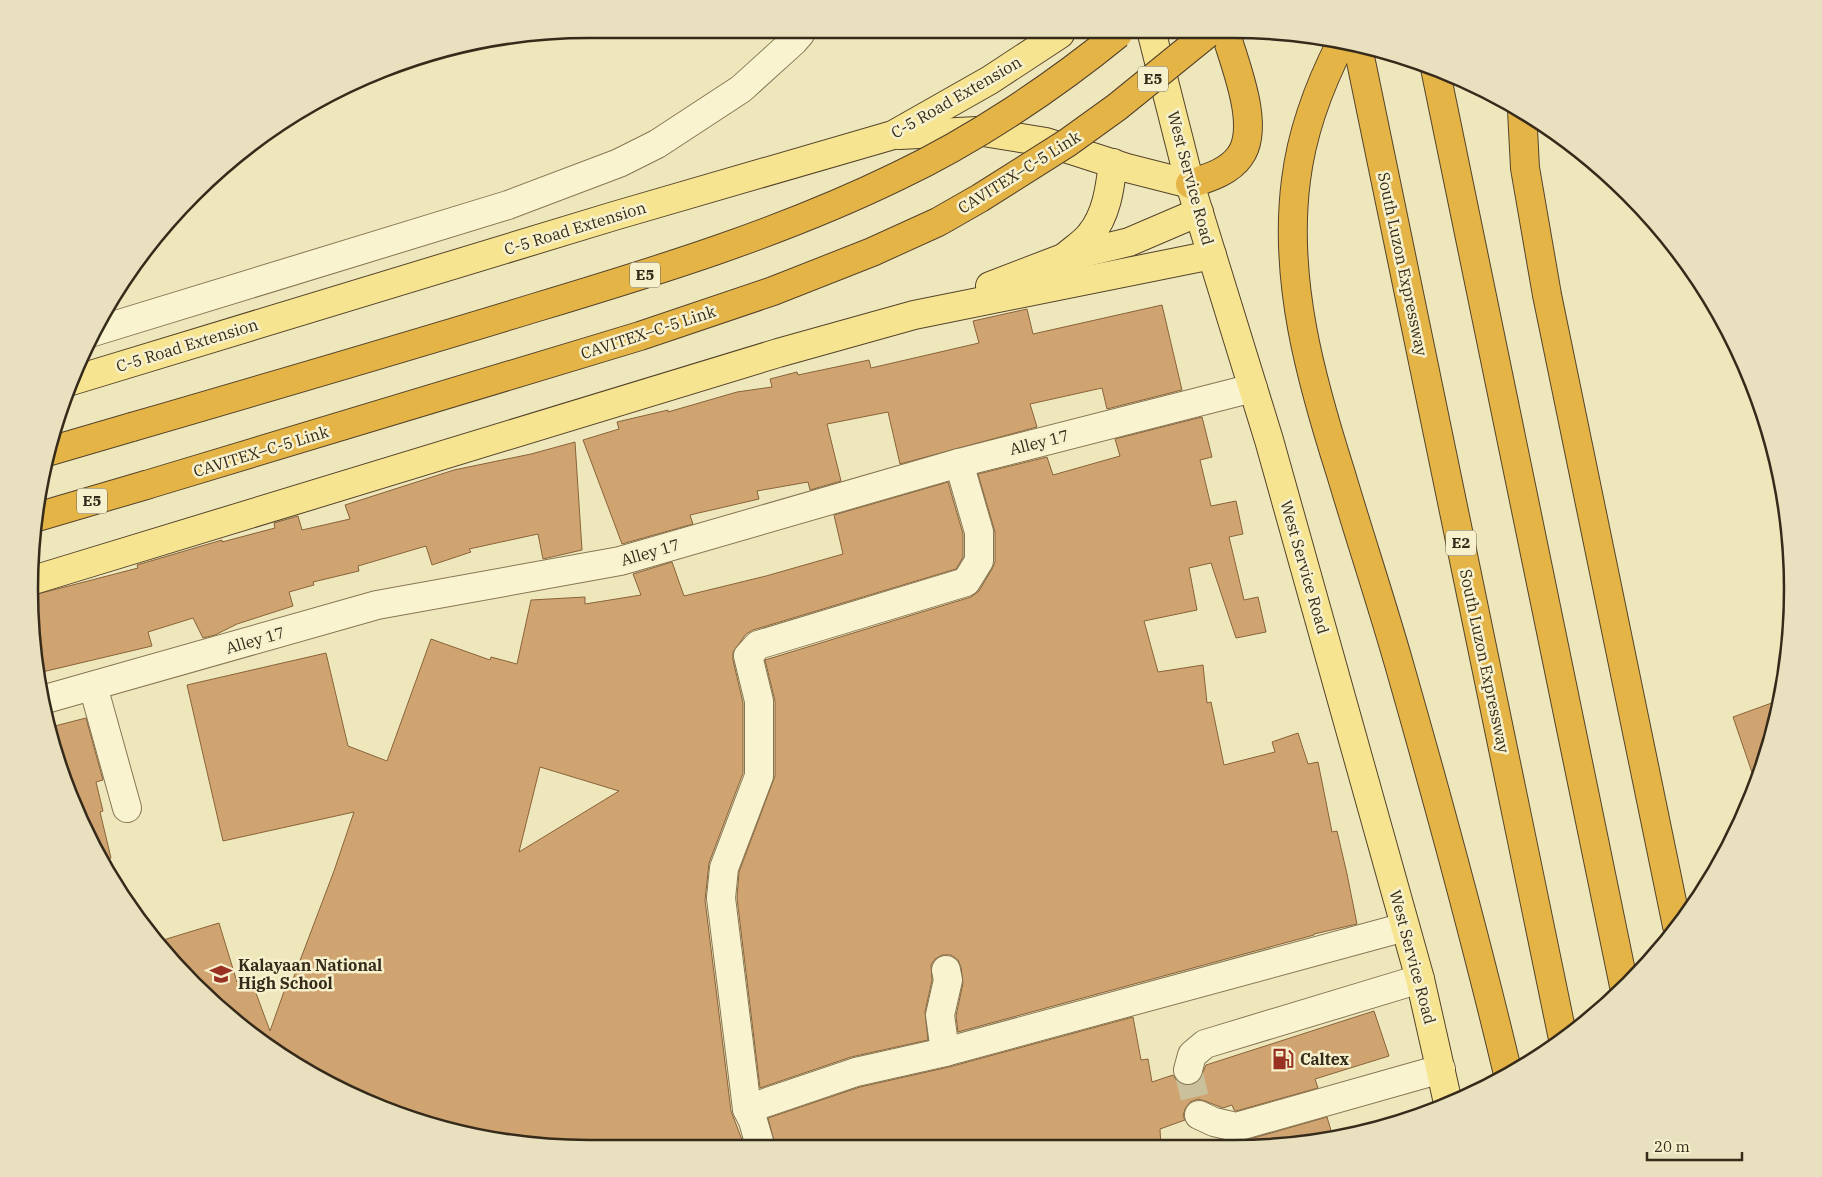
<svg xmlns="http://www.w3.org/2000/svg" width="1822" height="1177" font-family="'IBM Plex Serif',serif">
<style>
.building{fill:#d0a470;stroke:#88633a;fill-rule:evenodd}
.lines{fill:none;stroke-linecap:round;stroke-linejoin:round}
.minor-tunnel{stroke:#cac19c;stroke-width:28;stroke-dasharray:28 14;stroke-linecap:butt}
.minor-casing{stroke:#877655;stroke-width:30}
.major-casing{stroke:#54432a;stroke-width:30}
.highway-casing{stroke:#54432a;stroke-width:30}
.minor{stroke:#faf3cf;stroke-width:28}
.major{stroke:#f6e491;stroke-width:28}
.highway{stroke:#e5b447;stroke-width:28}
.highway-bridge-casing{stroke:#54432a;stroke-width:30;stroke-linecap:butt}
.highway-bridge{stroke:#e5b447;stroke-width:28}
.labels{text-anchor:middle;stroke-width:5;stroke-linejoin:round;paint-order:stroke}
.shield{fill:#f7f0cc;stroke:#706650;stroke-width:1}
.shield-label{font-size:15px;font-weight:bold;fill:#362b1b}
.street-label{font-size:16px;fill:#362b1b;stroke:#f7f0cc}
.poi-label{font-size:16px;font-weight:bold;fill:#362b1b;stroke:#f7f0cc;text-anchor:start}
.rim{fill:none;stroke:#362b1b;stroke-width:2.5}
</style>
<rect width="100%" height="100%" fill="#efe7bc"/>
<!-- building -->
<g class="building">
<polygon points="1162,305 1182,390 1107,409 1102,388 1030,404 1037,427 900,464 888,412 827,424 841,481 810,490 808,482 757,491 759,499 690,515 693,524 622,544 583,440 619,429 617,422 668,410 668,412 737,392 772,387 770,379 797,372 798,375 869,360 871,368 979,343 973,321 1027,309 1033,334"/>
<polygon points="1202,417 1212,457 1200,460 1211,506 1236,501 1243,534 1229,537 1244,600 1258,597 1266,632 1236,638 1211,563 1189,568 1197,610 1144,621 1158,672 1203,665 1207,703 1211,702 1224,765 1275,752 1272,742 1298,733 1308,764 1318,762 1332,832 1337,831 1347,874 1357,924 1314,934 1314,935 958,1032 956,1016 963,983 961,967 958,960 951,955 942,955 935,959 931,965 932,980 925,1012 928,1040 851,1057 760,1088 737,898 739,872 775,776 775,701 765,660 971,597 979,591 992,569 995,562 995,532 978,474 1047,457 1053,475 1120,456 1115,439"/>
<polygon points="575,442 582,550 543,559 538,534 469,549 471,552 432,565 426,546 358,566 359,571 313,582 314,585 289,592 293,606 237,624 215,635 203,638 193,618 148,632 152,646 38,673 30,625 30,596 138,568 137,565 222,540 222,542 275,528 274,523 298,516 302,530 350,519 345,505 454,470 531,454"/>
<path d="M 948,482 L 963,534 L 963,557 L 956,569 L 753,630 L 746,634 L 733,652 L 733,660 L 743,703 L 743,773 L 709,863 L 705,900 L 731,1111 L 744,1145 L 516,1144 L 374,1106 L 308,1073 L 220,1010 L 160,941 L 219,923 L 237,982 L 250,977 L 270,1031 L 286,986 L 290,987 L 334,871 L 354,812 L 223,841 L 187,685 L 326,653 L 348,746 L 387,761 L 431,639 L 490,660 L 491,657 L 517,664 L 531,600 L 585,597 L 585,604 L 641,595 L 633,574 L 672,562 L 684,596 L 766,576 L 843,554 L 834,515 ZM 540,767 L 619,791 L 519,852 Z"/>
<polygon points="1780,700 1764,768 1756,784 1733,717"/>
<polygon points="86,718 103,780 96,782 103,811 100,812 111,858 103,861 71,803 47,728"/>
<polygon points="1374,1011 1389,1056 1315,1079 1318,1088 1236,1111 1234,1110 1232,1105 1223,1108 1205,1101 1198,1099 1190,1102 1185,1109 1183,1116 1185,1120 1160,1129 1161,1147 775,1145 768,1118 860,1087 949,1067 1133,1017 1141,1060 1148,1059 1152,1082 1173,1075 1177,1081 1184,1085 1192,1085 1199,1081 1206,1065"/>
<polygon points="1327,1117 1333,1137 1270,1147 1245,1147 1243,1141"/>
</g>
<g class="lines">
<!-- minor-tunnel -->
<polyline class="minor-tunnel" points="1188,1070 1199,1115"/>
<!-- minor casing -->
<g class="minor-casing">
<g id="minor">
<polyline points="93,332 508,205 619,163 657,144 741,89 794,41 800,34"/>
<polyline points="93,686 127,808"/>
<polyline points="42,700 377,605 620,561 959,463 1253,388"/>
<polyline points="945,1052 940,1015 948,980 946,970"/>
<polyline points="1188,1070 1192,1055 1205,1044 1420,979"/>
<polyline points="747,1109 856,1072 945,1052 1405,927"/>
<polyline points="1199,1115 1214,1122 1236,1127 1441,1069"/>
<polyline points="760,1145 753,1121 747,1109 721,898 724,868 759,776 759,701 748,656 758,645 966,582 979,561 979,532 959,463"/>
</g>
</g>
<!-- major casing -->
<g class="major-casing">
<g id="major">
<polyline points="1152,34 1190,184 1269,440 1420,979 1448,1103"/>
<polyline points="900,135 977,131 1046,142 1127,168 1190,184"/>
<path d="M 1066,256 C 1074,249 1084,243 1090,235 C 1107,215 1110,187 1113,163"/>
<polyline points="990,286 1063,258 1129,242 1199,212"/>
<polyline points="71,381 614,216 893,135 990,80 1060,34"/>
<polyline points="30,581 778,353 914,315 1212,255"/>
</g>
</g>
<!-- highway casing -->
<g class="highway-casing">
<g id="highway">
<path d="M 1341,43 C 1319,86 1302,131 1296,180 C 1283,280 1311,380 1341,474 C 1360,538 1381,601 1399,664 C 1438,800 1475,936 1508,1074"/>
<polyline points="1358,47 1563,1039"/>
<polyline points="1435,68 1624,986"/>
<polyline points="1522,110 1525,168 1547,295 1677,926"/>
<path d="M 1190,184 C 1208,178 1229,172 1240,156 C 1261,127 1235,65 1226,34"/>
<polyline points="50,451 132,427"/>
<polyline points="37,517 146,485"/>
</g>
</g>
<!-- minor -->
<use href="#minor" class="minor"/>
<!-- major -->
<use href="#major" class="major"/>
<!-- highway -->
<use href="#highway" class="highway"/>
<!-- highway-bridge casing -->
<g class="highway-bridge-casing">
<g id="highway-bridge">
<path d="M 132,427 C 266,388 400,349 534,308 C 657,271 781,233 898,176 C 974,140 1053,87 1118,34"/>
<polyline points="146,485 640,336 773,291 872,252 938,222 980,198 1067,143 1117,107 1207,34"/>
</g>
</g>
<!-- highway-bridge -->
<use href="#highway-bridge" class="highway-bridge"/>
</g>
<!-- icons -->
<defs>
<g id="school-bare" transform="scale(1.725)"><path d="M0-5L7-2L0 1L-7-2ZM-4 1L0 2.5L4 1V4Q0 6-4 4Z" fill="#993122" stroke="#f7f0cc" stroke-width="2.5" paint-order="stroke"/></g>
<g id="fuel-bare" transform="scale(1.725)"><path d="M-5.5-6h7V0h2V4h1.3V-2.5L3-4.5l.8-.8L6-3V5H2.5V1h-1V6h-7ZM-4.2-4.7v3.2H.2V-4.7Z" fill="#993122" stroke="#f7f0cc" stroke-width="2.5" paint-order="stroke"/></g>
</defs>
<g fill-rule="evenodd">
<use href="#school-bare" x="221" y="974"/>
<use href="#fuel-bare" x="1283" y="1059"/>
</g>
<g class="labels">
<!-- shield labels -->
<g class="shield">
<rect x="1138" y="66.5" width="30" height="25" rx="4"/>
<rect x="630" y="262.5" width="30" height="25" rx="4"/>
<rect x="77" y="488.5" width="30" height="25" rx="4"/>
<rect x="1446" y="530.5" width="30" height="25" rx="4"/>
</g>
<g class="shield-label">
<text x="1153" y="84">E5</text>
<text x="645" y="280">E5</text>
<text x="92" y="506">E5</text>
<text x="1461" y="548">E2</text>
</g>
<!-- street labels -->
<g class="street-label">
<text transform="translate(956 97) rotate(-30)" y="6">C-5 Road Extension</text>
<text transform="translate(1019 172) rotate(-32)" y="6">CAVITEX–C-5 Link</text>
<text transform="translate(1191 178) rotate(75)" y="6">West Service Road</text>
<text transform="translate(575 228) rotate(-17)" y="6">C-5 Road Extension</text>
<text transform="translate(1403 264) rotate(78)" y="6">South Luzon Expressway</text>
<text transform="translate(648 332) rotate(-18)" y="6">CAVITEX–C-5 Link</text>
<text transform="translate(187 345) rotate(-17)" y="6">C-5 Road Extension</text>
<text transform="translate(1039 442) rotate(-14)" y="6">Alley 17</text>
<text transform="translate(261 451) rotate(-17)" y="6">CAVITEX–C-5 Link</text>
<text transform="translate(650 552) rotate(-16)" y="6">Alley 17</text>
<text transform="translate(1305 567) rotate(74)" y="6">West Service Road</text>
<text transform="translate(255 640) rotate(-16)" y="6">Alley 17</text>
<text transform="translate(1485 661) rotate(78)" y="6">South Luzon Expressway</text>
<text transform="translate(1413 957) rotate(75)" y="6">West Service Road</text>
</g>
<!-- poi labels -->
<g class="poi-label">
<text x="238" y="971">Kalayaan National<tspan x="238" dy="18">High School</tspan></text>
<text x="1300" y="1065">Caltex</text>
</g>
</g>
<!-- crop -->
<path d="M0 0H1822V1177H0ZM589 38H1233A551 551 0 0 1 1784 589V589A551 551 0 0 1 1233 1140H589A551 551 0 0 1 38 589V589A551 551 0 0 1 589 38Z" fill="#e8e0be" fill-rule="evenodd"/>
<path class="rim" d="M589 38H1233A551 551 0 0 1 1784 589V589A551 551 0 0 1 1233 1140H589A551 551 0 0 1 38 589V589A551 551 0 0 1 589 38Z"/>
<!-- scale -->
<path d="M1647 1152v8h95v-8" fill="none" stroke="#362b1b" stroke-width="2.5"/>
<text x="1654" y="1152" font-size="15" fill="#362b1b" stroke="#f7f0cc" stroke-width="4" paint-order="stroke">20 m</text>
</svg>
